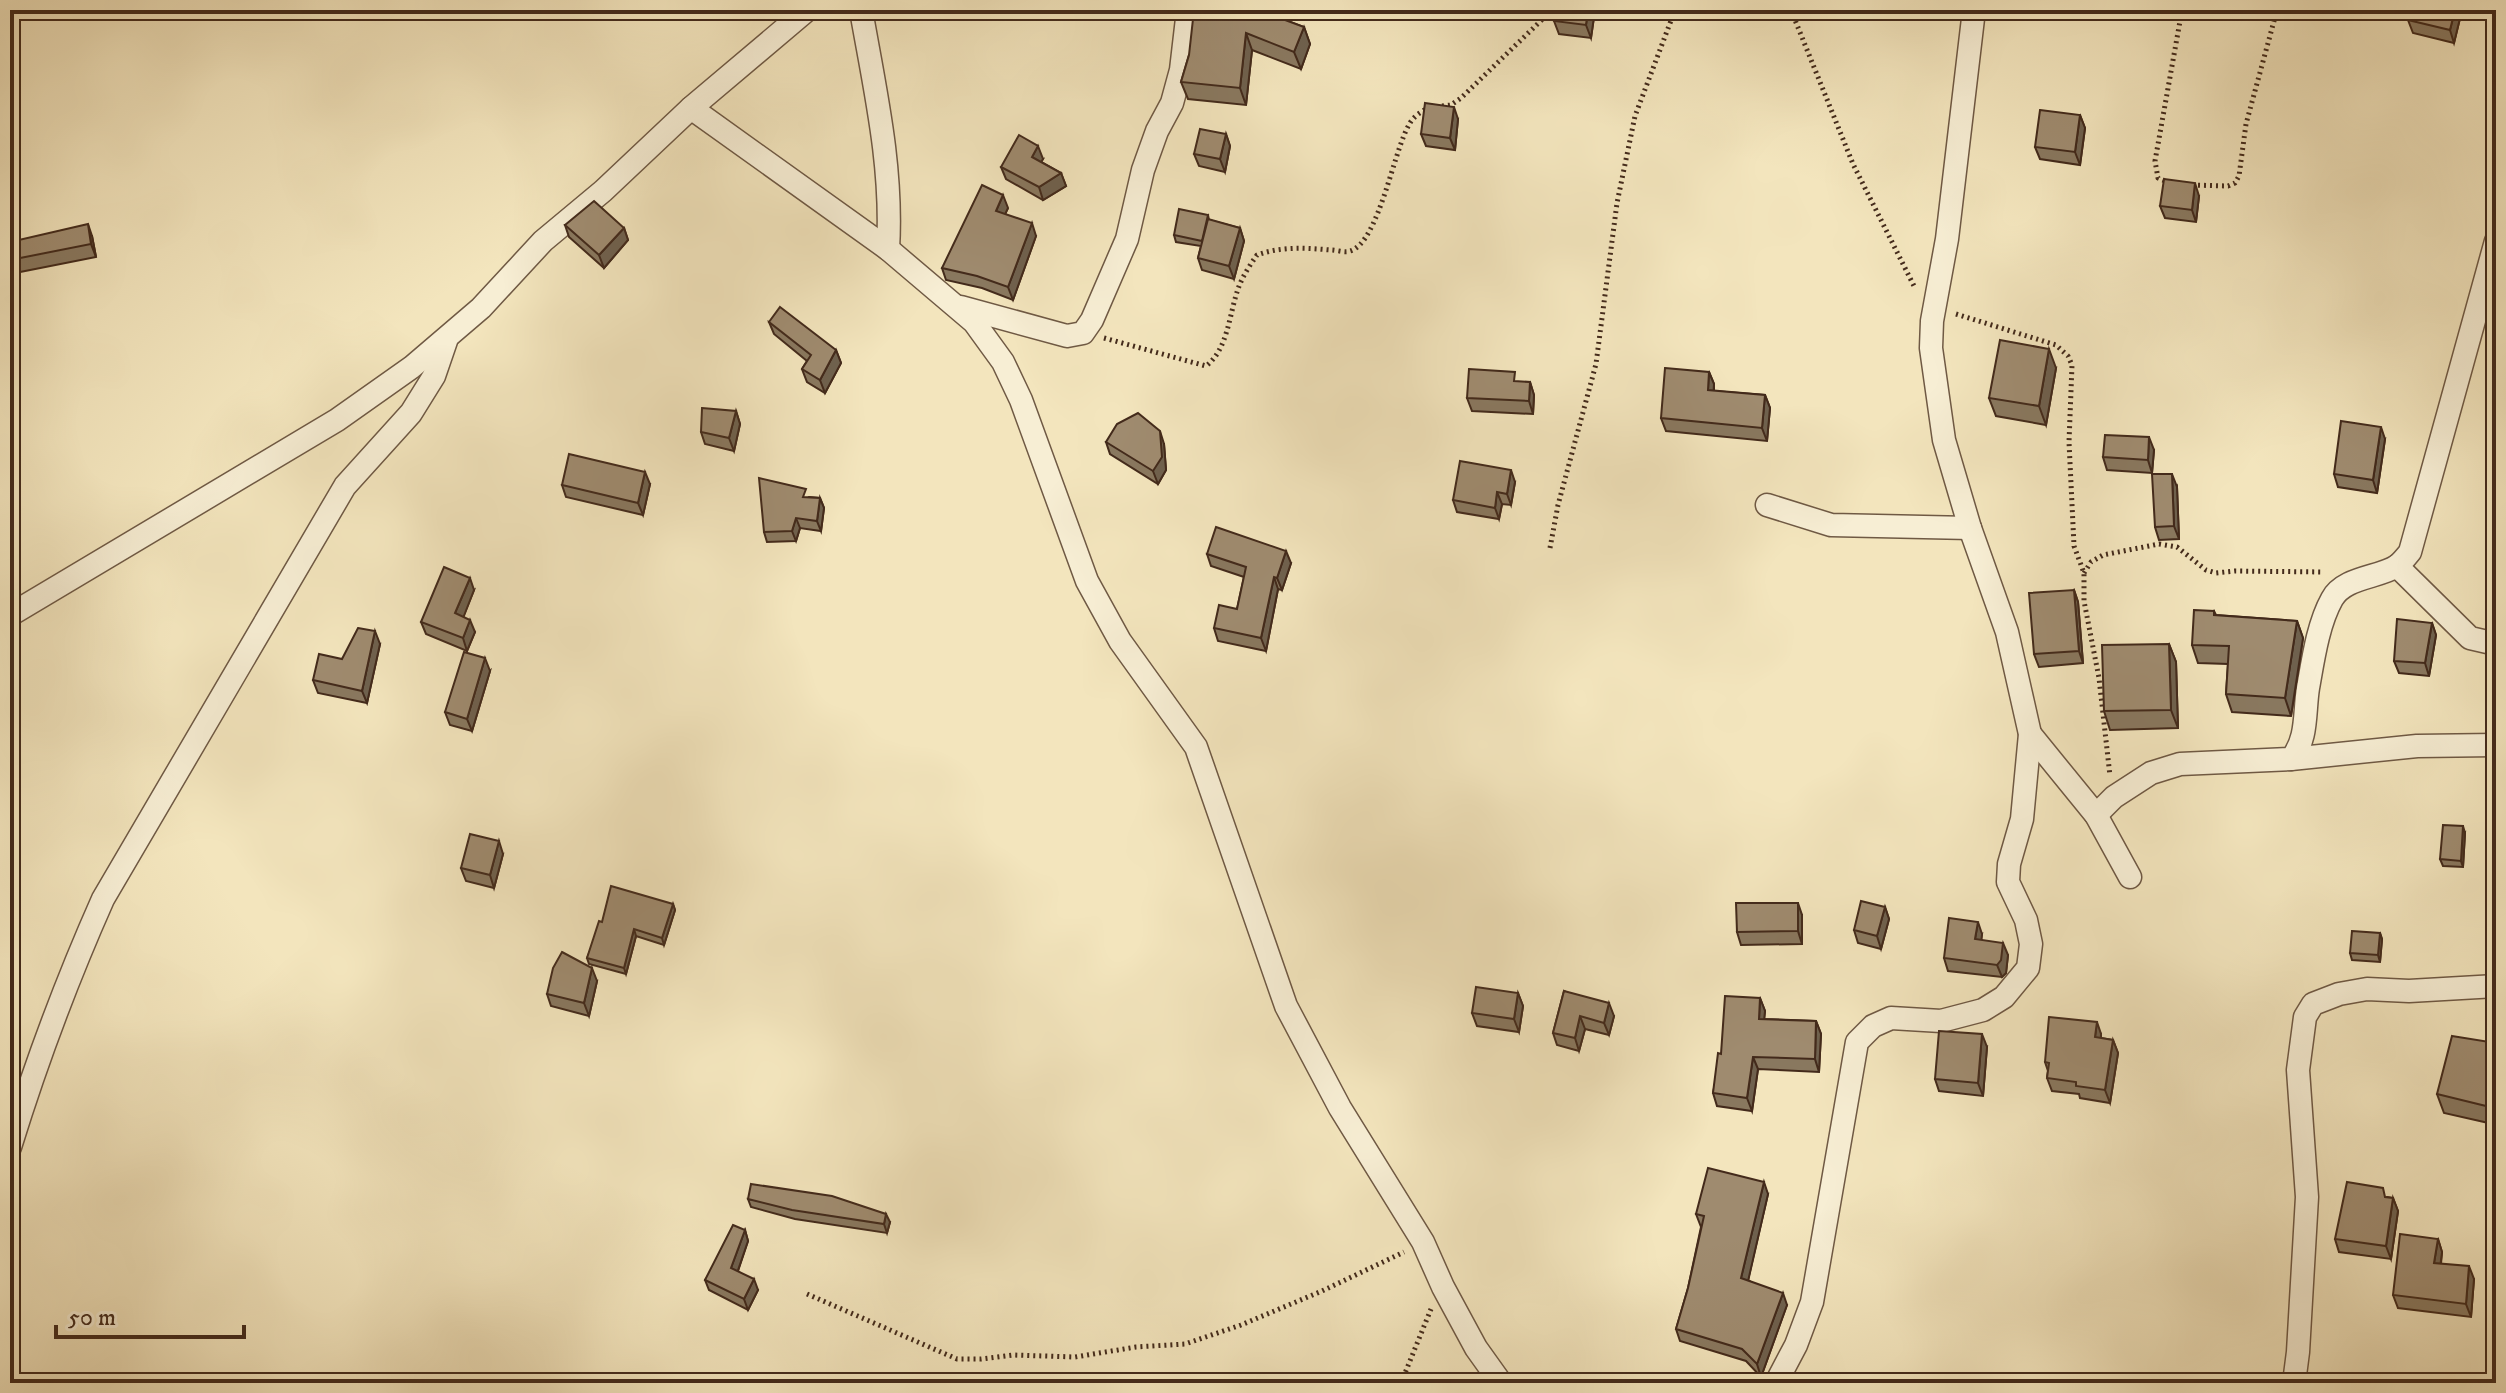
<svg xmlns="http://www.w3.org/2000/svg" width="2506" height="1393" font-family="'IM FELL DW Pica',serif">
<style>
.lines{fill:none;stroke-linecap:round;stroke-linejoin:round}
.minor-casing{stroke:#6f5944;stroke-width:25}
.path{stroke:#432a1b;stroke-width:5;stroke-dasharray:2 4;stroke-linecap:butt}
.minor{stroke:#f7eed4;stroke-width:22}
.wall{fill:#89785f;stroke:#432a1b;stroke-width:2}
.shaded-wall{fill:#6f614e;stroke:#432a1b;stroke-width:2}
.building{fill:#9f8b6f;stroke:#432a1b;stroke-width:2}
</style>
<rect width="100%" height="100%" fill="#f3e5bd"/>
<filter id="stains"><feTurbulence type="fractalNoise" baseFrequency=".0025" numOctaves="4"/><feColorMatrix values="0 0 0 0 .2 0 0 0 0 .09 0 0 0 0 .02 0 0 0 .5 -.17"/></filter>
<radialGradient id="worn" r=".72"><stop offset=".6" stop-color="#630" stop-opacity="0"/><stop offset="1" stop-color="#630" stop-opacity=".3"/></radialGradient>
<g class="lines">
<!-- minor casing -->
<g class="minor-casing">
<g id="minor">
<path d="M 861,10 C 875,90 893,167 888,249"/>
<polyline points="691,108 888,249 974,322 1003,362 1021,400 1087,581 1120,641 1196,747 1286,1006 1340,1108 1423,1242 1443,1287 1476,1348 1501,1383"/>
<polyline points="961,307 1067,336 1083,333 1092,320 1127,239 1143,170 1157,131 1172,103 1181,70 1188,10"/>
<polyline points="1767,505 1831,525 1970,528"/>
<polyline points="2397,566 2470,638 2496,644"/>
<polyline points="10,615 337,420 412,367 481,308 543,241 603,191 691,108 807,10"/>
<polyline points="2030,734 2096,815 2130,877"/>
<polyline points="2291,759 2417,746 2496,745"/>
<path d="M 2096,815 L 2114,797 L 2151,773 L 2180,764 L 2291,759 C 2308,739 2304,713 2308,688 C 2313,660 2318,624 2332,599 C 2344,577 2378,578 2397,566 C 2402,562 2406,557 2410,552 L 2496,241"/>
<path d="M 10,1147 C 36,1063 67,980 103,899 L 345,486 L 411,413 L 434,376 L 446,341"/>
<polyline points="1776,1383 1796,1345 1812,1302 1857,1042 1873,1026 1891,1018 1941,1021 1983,1010 2004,997 2028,968 2031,944 2026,920 2008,882 2009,864 2022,819 2030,734 2007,632 1970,528 1944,440 1931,348 1932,321 1947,239 1974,10"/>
<polyline points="2294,1383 2298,1352 2307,1197 2298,1070 2305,1017 2313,1004 2339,994 2367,989 2409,991 2496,986"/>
</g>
</g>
<!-- path -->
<g class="path">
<polyline points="1791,10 1853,164 1914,286"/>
<polyline points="1442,106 1451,105 1461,98 1552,10"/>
<polyline points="2170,183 2158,178 2155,161 2182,10"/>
<polyline points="2192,185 2228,186 2235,183 2239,176 2246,124 2277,10"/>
<polyline points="1956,314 2056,345 2068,356 2072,365 2069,442 2074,546 2084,573 2084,601 2099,678 2110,776"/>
<path d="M 1104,338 L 1206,366 C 1228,349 1229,315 1238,289 C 1242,277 1250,265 1257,255 C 1282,246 1306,248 1331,250 C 1337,250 1345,253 1350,251 C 1379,243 1394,148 1410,123 C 1414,116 1421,112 1428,108"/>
<polyline points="1550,548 1558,505 1596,364 1617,203 1635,116 1675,10"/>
<polyline points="2084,573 2091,562 2103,555 2159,544 2177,547 2206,570 2216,573 2235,571 2324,572"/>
<polyline points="807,1294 957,1359 981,1359 1013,1355 1075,1357 1136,1347 1185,1344 1241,1325 1322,1291 1404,1252"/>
<polyline points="1401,1383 1431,1309"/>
</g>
<!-- minor -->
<use href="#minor" class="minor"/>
</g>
<!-- wall -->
<g class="wall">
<polygon points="1556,10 1595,10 1591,38 1559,34 1554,21"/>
<polygon points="2411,10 2462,10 2454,43 2413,33 2408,20"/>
<polygon points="1261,11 1304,27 1310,44 1301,69 1252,50 1246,105 1188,99 1181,82 1189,55"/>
<polygon points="2080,115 2085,128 2080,165 2040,159 2035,147"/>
<polygon points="1458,119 1455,150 1426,146 1421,134"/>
<polygon points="1226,134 1230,146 1225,172 1199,166 1194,154"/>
<polygon points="1043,159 1041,162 1061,173 1066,186 1043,200 1006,179 1001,167"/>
<polygon points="2199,196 2196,222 2165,218 2160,206"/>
<polygon points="1008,208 1005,214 1036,236 1013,300 982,288 946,280 942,268"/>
<polygon points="1208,215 1209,220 1240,228 1244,241 1234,279 1202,270 1198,258 1201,246 1176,242 1174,235"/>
<polygon points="565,225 624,228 628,240 604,268 569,237"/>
<polygon points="92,236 96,257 10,274 10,242"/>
<polygon points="769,322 836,350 841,363 825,393 807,382 802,369 807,361 774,334"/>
<polygon points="2056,368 2046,425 1996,416 1989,398"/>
<polygon points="1709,372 1714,384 1714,391 1765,395 1770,408 1767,441 1666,431 1661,418"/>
<polygon points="1530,382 1534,395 1533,414 1472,411 1467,398"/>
<polygon points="736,411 740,424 734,451 705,444 701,432"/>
<polygon points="2385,439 2377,493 2338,487 2334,474"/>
<polygon points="1106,442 1164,444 1166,470 1158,484 1110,454"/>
<polygon points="2154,450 2152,473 2107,470 2103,457"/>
<polygon points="1515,482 1511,505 1502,504 1499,519 1457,512 1453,500"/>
<polygon points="650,484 643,515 566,497 562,485"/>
<polygon points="2177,487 2179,539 2159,540 2155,527"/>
<polygon points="809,497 820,498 824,508 821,531 800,528 796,541 767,542 764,532"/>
<polygon points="1207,554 1291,563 1282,590 1278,589 1266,651 1218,641 1214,628 1237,609 1244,577 1211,566"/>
<polygon points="2496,586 2496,620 2494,620 2489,607"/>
<polygon points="474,590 463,617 475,632 467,651 426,634 421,622"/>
<polygon points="2074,590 2078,602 2083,663 2039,667 2034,654"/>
<polygon points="2214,611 2216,615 2297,621 2303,638 2291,716 2232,712 2226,694 2228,664 2198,663 2192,645"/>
<polygon points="2432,623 2436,635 2429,676 2399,673 2394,661"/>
<polygon points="380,644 367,703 318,693 313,680 342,659"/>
<polygon points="2169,644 2176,662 2178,728 2110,730 2104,711"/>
<polygon points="490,671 472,731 450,725 445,712"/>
<polygon points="2465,833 2463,867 2443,866 2440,859"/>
<polygon points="503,854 494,888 466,881 461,868"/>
<polygon points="673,904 675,910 664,945 636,936 626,974 589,964 587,958 602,922"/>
<polygon points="1885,907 1889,919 1881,949 1858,943 1854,930"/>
<polygon points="1802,915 1802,944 1741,945 1737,932"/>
<polygon points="2380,933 2382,939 2380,962 2352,960 2350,953"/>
<polygon points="1982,934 1981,940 2008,955 2006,973 2002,977 1948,971 1944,958"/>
<polygon points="597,981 589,1016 551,1006 547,994"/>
<polygon points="1564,991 1614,1016 1609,1035 1585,1029 1579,1051 1557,1045 1553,1033"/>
<polygon points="1518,993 1523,1006 1519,1032 1477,1026 1472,1013"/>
<polygon points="1760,998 1765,1011 1764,1019 1816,1021 1821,1034 1819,1072 1758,1069 1752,1111 1717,1106 1713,1093 1721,1054"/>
<polygon points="2101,1034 2101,1038 2113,1040 2118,1053 2110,1103 2080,1098 2079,1094 2052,1091 2047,1078 2048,1071 2045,1062"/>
<polygon points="2496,1043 2496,1112 2493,1124 2444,1113 2437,1094"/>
<polygon points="1987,1047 1983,1096 1939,1091 1935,1079"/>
<polygon points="1768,1194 1748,1280 1787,1305 1761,1377 1746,1361 1680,1341 1676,1329 1688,1288 1701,1227 1696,1214"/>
<polygon points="2387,1197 2393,1198 2398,1211 2391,1259 2339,1252 2335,1239"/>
<polygon points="748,1199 890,1222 887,1233 795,1219 751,1207"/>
<polygon points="745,1230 748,1241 738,1271 758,1290 748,1310 709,1290 705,1280"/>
<polygon points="2438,1239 2442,1252 2441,1264 2474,1279 2471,1317 2398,1308 2393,1295"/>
</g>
<!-- shaded-wall -->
<g class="shaded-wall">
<polygon points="1588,10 1595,10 1591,38 1586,25"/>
<polygon points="2455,10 2462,10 2454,43 2450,30"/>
<polygon points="1304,27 1310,44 1301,69 1294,52"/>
<polygon points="1246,33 1252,50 1246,105 1240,88"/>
<polygon points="1454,107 1458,119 1455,150 1450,138"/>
<polygon points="2080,115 2085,128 2080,165 2075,152"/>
<polygon points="1226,134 1230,146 1225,172 1220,159"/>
<polygon points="1038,146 1043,159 1037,169 1032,157"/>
<polygon points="1061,173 1066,186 1043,200 1039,187"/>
<polygon points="2195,183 2199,196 2196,222 2192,210"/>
<polygon points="1003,195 1008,208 1001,223 996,211"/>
<polygon points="1032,223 1036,236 1013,300 1008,287"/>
<polygon points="88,224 92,236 96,257 91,244"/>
<polygon points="624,228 628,240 604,268 599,255"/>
<polygon points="1240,228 1244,241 1234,279 1229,266"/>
<polygon points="2049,349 2056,368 2046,425 2039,406"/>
<polygon points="836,350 841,363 825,393 820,380"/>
<polygon points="1709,372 1714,384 1713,403 1708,390"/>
<polygon points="1530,382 1534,395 1533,414 1529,401"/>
<polygon points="1765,395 1770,408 1767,441 1762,428"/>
<polygon points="736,411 740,424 734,451 729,438"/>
<polygon points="2381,427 2385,439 2377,493 2373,480"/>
<polygon points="1160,431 1164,444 1166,470 1158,484 1153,471"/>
<polygon points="2149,437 2154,450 2152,473 2148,460"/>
<polygon points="1511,470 1515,482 1511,505 1507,494"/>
<polygon points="645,472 650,484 643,515 638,503"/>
<polygon points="2172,474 2177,487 2179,539 2174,526"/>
<polygon points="1497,492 1502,504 1499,519 1495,508"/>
<polygon points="820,498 824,508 821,531 817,521"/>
<polygon points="796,518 800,528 796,541 792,531"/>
<polygon points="1286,551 1291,563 1282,590 1277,578"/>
<polygon points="1274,577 1278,589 1266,651 1261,638"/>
<polygon points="470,578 474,590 460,626 455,613"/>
<polygon points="2074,590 2078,602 2083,663 2079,651"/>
<polygon points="470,620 475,632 467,651 463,638"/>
<polygon points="2297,621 2303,638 2291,716 2285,698"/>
<polygon points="2432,623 2436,635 2429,676 2425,663"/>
<polygon points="375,631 380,644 367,703 362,691"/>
<polygon points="2169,644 2176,662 2178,728 2171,710"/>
<polygon points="485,658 490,671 472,731 467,719"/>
<polygon points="2463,826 2465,833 2463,867 2461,861"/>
<polygon points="499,841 503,854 494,888 490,875"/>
<polygon points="1798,903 1802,915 1802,944 1798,931"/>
<polygon points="673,904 675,910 664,945 662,938"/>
<polygon points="1885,907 1889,919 1881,949 1877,936"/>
<polygon points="1978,922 1982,934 1980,952 1975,939"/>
<polygon points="634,929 636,936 626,974 624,968"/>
<polygon points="2380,933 2382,939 2380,962 2378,955"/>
<polygon points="2003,943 2008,955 2006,973 2002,977 1997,965"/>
<polygon points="592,968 597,981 589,1016 584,1003"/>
<polygon points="1518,993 1523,1006 1519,1032 1514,1019"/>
<polygon points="1760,998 1765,1011 1763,1032 1759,1019"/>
<polygon points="1609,1003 1614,1016 1609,1035 1604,1023"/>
<polygon points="1580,1016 1585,1029 1579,1051 1575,1038"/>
<polygon points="1816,1021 1821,1034 1819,1072 1815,1059"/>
<polygon points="2097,1022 2101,1034 2100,1050 2095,1037"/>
<polygon points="1982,1034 1987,1047 1983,1096 1978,1083"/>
<polygon points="2113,1040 2118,1053 2110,1103 2105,1090"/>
<polygon points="1753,1057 1758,1069 1752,1111 1747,1098"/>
<polygon points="2496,1063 2496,1112 2493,1124 2486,1106"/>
<polygon points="1764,1182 1768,1194 1746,1290 1741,1278"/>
<polygon points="2393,1198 2398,1211 2391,1259 2386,1246"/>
<polygon points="886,1214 890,1222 887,1233 884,1224"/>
<polygon points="745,1230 748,1241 735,1279 731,1268"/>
<polygon points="2438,1239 2442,1252 2439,1276 2434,1263"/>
<polygon points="2469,1266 2474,1279 2471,1317 2466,1304"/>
<polygon points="754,1279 758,1290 748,1310 744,1299"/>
<polygon points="1783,1293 1787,1305 1761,1377 1757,1364"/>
</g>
<!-- building -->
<g class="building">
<polygon points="1194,10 1258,10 1304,27 1294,52 1246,33 1240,88 1181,82 1189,55"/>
<polygon points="1556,10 1588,10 1586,25 1554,21"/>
<polygon points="2411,10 2455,10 2450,30 2408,20"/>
<polygon points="1425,103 1454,107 1450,138 1421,134"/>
<polygon points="2040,110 2080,115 2075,152 2035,147"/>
<polygon points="1200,129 1226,134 1220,159 1194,154"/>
<polygon points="1019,135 1038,146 1032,157 1061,173 1039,187 1001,167"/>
<polygon points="2164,179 2195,183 2192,210 2160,206"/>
<polygon points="982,185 1003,195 996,211 1032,223 1008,287 977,276 942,268"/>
<polygon points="594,201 624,228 599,255 565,225"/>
<polygon points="1179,209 1208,215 1202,241 1174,235"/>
<polygon points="1208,219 1240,228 1229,266 1198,258"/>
<polygon points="88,224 91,244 10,260 10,242"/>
<polygon points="780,307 836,350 820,380 802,369 811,355 769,322"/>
<polygon points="2000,340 2049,349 2039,406 1989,398"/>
<polygon points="1665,368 1709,372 1708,390 1765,395 1762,428 1661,418"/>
<polygon points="1469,369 1515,372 1514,381 1530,382 1529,401 1467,398"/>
<polygon points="702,408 736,411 729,438 701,432"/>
<polygon points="1138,413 1160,431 1162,457 1153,471 1106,442 1117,424"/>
<polygon points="2341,421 2381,427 2373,480 2334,474"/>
<polygon points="2105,435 2149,437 2148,460 2103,457"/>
<polygon points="569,454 645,472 638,503 562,485"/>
<polygon points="1460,461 1511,470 1507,494 1497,492 1495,508 1453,500"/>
<polygon points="2152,474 2172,474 2174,526 2155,527"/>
<polygon points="759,478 806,489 803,497 820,498 817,521 796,518 792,531 764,532"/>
<polygon points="1216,527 1286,551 1277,578 1274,577 1261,638 1214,628 1219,605 1237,609 1246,567 1207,554"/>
<polygon points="444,567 470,578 455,613 470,620 463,638 421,622"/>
<polygon points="2492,586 2496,586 2496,608 2489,607"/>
<polygon points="2074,590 2079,651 2034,654 2029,593"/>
<polygon points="2194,610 2214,611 2214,615 2297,621 2285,698 2226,694 2229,646 2192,645"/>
<polygon points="2397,619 2432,623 2425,663 2394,661"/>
<polygon points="358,628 375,631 362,691 313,680 319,654 342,659"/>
<polygon points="2169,644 2171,710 2104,711 2102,645"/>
<polygon points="464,652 485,658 467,719 445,712"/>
<polygon points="2443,825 2463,826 2461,861 2440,859"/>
<polygon points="470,834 499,841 490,875 461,868"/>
<polygon points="611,886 673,904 662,938 634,929 624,968 587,958 599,921 602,922"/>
<polygon points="1861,901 1885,907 1877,936 1854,930"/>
<polygon points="1736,903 1798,903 1798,931 1737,932"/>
<polygon points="1949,918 1978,922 1975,939 2003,943 2001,960 1997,965 1944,958"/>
<polygon points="2352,931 2380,933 2378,955 2350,953"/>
<polygon points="562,952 592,968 584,1003 547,994 553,968"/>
<polygon points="1476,987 1518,993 1514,1019 1472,1013"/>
<polygon points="1564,991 1609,1003 1604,1023 1580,1016 1575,1038 1553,1033"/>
<polygon points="1725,996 1760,998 1759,1019 1816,1021 1815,1059 1753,1057 1747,1098 1713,1093 1718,1053 1721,1054"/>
<polygon points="2049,1017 2097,1022 2095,1037 2113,1040 2105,1090 2076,1086 2076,1082 2047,1078 2049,1063 2045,1062"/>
<polygon points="1939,1031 1982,1034 1978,1083 1935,1079"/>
<polygon points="2452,1036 2496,1043 2496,1063 2486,1106 2437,1094"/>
<polygon points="1708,1168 1764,1182 1741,1278 1783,1293 1757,1364 1742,1349 1676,1329 1688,1288 1704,1216 1696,1214"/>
<polygon points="2347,1182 2383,1188 2385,1197 2393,1198 2386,1246 2335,1239"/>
<polygon points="751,1184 832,1196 886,1214 884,1224 792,1210 748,1199"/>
<polygon points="733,1225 745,1230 731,1268 754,1279 744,1299 705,1280"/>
<polygon points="2400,1234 2438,1239 2434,1263 2469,1266 2466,1304 2393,1295"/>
</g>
<!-- margin -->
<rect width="2506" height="1393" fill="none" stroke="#f3e5bd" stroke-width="40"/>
<rect x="12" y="12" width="2482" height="1369" fill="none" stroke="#432a1b" stroke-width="4"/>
<rect x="20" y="20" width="2466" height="1353" fill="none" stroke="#432a1b" stroke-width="2"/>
<!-- scale -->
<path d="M56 1325v12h188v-12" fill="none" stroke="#432a1b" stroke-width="4"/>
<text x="68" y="1325" font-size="24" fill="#432a1b" stroke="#f7eed4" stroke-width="6" paint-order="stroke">50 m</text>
<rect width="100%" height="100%" filter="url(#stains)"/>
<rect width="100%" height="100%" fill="url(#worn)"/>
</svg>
